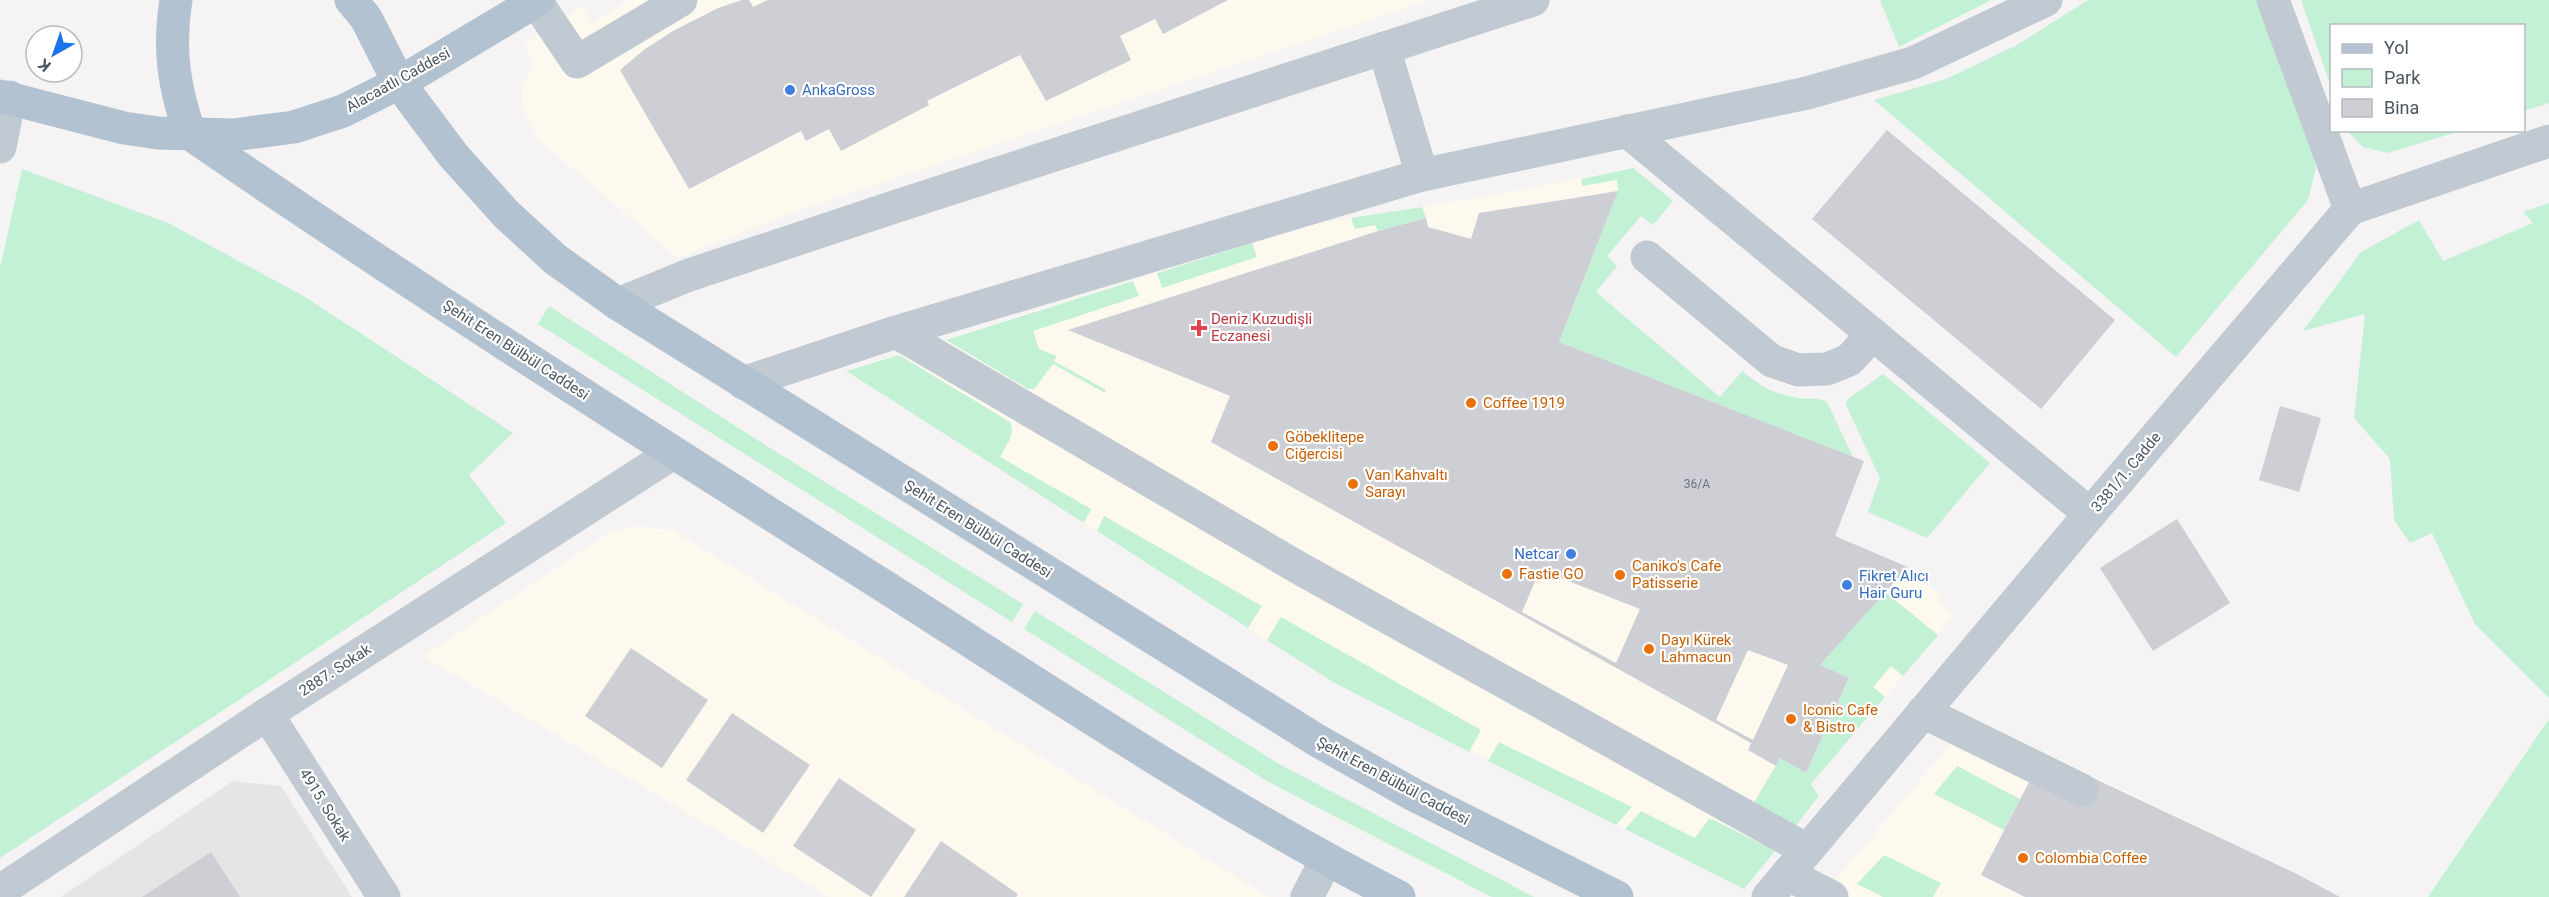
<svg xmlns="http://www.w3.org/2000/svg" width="2549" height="897" font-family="Roboto,sans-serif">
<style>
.commercial{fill:#fdf9ef}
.education{fill:#e6e4e5}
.green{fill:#c3f1d5}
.building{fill:#cdcfd5;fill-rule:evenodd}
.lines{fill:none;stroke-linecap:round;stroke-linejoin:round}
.minor{stroke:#c1cad2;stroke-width:33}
.major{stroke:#b3c2d1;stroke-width:33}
.shop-dot{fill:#3f7fe0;stroke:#fff;stroke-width:2}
.health-dot{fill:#e0444e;stroke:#fff;stroke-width:2}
.food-dot{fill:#e8710a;stroke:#fff;stroke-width:2}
.labels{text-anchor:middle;stroke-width:4.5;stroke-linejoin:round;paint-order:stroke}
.number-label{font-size:12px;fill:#6b747e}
.street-label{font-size:15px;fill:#4a5661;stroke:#fff}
.shop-label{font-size:15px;fill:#366cbe;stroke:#fff;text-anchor:start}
.health-label{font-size:15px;fill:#be3a42;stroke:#fff;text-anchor:start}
.food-label{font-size:15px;fill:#c56008;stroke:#fff;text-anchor:start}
</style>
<rect width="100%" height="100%" fill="#f5f3f3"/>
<!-- commercial -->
<g class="commercial">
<polygon points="628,0 1431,0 789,214 678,258 539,140 523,110 523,87 534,62 524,45 582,6 593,23"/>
<polygon points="1633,168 1616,196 1556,350 1560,427 1908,567 1941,595 1937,601 1954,616 1811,784 1817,790 1819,796 1817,801 1744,889 1331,681 846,371 1303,226 1489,196"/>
<polygon points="639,526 674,531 1269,897 829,897 423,656 610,532"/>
<polygon points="1973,718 2295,873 2340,897 1829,897 1836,879"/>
</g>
<!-- education -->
<polygon class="education" points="233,781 281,786 352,897 61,897"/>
<!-- green -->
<g class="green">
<polygon points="1880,0 1991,0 1899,47"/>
<polygon points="2088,0 2258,0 2310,127 2316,167 2308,200 2176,357 1874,100 1946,79 2015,46"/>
<polygon points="2301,0 2549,0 2549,103 2524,111 2524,26 2332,26 2331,87"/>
<polygon points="2347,131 2347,130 2460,131 2388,153 2363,147"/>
<path d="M 1633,168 L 1673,201 L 1653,225 L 1641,216 L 1607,256 L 1617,266 L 1596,292 L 1720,397 L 1742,371 C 1764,388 1771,393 1798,398 C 1809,400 1816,396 1827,402 L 1853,457 L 1559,342 L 1618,191 L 1617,180 L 1582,186 L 1581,179 Z"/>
<polygon points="22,169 168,223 302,295 513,433 469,475 506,523 0,858 0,268"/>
<polygon points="2549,203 2549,698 2475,624 2432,533 2410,543 2394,520 2390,459 2354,418 2365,314 2303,331 2361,252 2419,220 2443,261 2533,223 2523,212"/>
<polygon points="1422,207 1426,218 1378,231 1375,225 1355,229 1351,218"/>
<polygon points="1252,243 1257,257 1162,288 1157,273"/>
<polygon points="1133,281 1139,296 1033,331 1039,349 1057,356 1054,361 1106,390 1105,393 1053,364 1034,389 1028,389 946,340"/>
<polygon points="549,306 765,445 1023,604 1012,622 538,324"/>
<path d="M 899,355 L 1010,422 C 1017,434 1005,446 1000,457 L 1091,509 L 1084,523 L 846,371 Z"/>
<polygon points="1883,374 1990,463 1927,538 1868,512 1880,478 1846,405 1848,399"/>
<polygon points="1104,516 1262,606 1248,628 1097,531"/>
<polygon points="1885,592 1938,635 1903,676 1891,666 1873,687 1885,697 1811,784 1819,796 1793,830 1752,806 1780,758 1806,773 1849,679 1820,665"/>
<polygon points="1035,611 1277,763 1534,897 1492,897 1307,802 1267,781 1024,629"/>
<polygon points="1281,617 1481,730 1469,752 1331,681 1267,640"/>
<polygon points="2549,719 2549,897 2428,897"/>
<polygon points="1499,742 1632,807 1616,825 1488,761"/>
<polygon points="1957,766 2020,799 2004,830 1934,794"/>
<polygon points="1641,811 1695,838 1709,819 1714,820 1775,851 1744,889 1625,829"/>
<polygon points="1884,855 1941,883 1933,897 1883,897 1857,884"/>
</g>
<!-- building -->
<g class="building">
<polygon points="742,0 749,0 753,7 768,0 1228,0 1163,34 1155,19 1120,36 1131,60 1046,101 1020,55 927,101 929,105 841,151 829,129 806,141 801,131 689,189 620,70 645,49 673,31 718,8"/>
<polygon points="1887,130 2115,320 2041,409 1812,219"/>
<path d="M 1618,191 L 1559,342 L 1864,461 L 1835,536 L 1908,567 L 1820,665 L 1849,678 L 1806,773 L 1780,758 L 1776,766 L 1748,750 L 1751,743 L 1211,442 L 1230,396 L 1068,330 L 1378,231 L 1426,218 L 1428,227 L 1471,239 L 1479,213 ZM 1540,570 L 1640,609 L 1616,663 L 1522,612 ZM 1748,650 L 1788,665 L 1753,740 L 1716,720 Z"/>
<polygon points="2280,406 2321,418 2299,492 2259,480"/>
<polygon points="2177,519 2230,603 2153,651 2100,568"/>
<polygon points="631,648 708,700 662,768 585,716"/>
<polygon points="732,713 810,765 763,833 686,780"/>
<polygon points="2089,776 2295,873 2340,897 2025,897 1981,875 2029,782"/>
<polygon points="839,778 916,830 871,897 793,846"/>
<polygon points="941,841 1018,894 1016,897 904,897"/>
<polygon points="211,852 240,897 142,897"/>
</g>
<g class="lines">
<!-- minor -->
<g class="minor">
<polyline points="2273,0 2350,209"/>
<polyline points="536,1 577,62 681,0"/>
<polyline points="1384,48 1422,175"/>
<polyline points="1627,131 2090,514"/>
<polyline points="0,147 10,97"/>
<polyline points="1647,257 1772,361 1798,370 1827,369 1849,360 1873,334"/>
<polyline points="618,304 689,275 897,206 1533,0"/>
<polyline points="896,332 1299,568 1807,850"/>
<polyline points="743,383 896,332 1422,175 1807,93 1913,63 2046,0"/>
<polyline points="1923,712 2082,790"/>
<polyline points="267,714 384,897"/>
<polyline points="1787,874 1832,897"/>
<polyline points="0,891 267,714 673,453"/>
<polyline points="1307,897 1326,860"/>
<polyline points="1768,897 2090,514 2350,209 2549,141"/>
</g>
<!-- major -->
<g class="major">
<path d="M 176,0 C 168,50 174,87 190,134"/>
<polyline points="351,0 366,18 399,83 453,155 506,214 555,259 618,304 1318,741 1414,795 1617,897"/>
<polyline points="0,96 124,128 158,133 233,135 294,127 343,111 399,83 538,0"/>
<path d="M 190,134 C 421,293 658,443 895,593 C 1060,698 1224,808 1399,897"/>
</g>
</g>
<!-- markers -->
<g class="shop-dot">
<circle cx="790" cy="90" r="6"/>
<circle cx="1571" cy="554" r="6"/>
<circle cx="1847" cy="585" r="6"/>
</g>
<path class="health-dot" d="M1196 319h6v6h6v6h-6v6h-6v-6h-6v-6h6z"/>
<g class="food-dot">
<circle cx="1471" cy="403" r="6"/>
<circle cx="1273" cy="446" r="6"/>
<circle cx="1353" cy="484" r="6"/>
<circle cx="1507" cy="574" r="6"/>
<circle cx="1620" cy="575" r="6"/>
<circle cx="1649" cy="649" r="6"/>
<circle cx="1791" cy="719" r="6"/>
<circle cx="2023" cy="858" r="6"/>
</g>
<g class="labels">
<!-- number labels -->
<g class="number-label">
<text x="1697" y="488">36/A</text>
</g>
<!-- street labels -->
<g class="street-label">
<text transform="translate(398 80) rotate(-29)" y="5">Alacaatlı Caddesi</text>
<text transform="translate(516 350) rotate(33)" y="5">Şehit Eren Bülbül Caddesi</text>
<text transform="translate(2126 472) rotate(-50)" y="5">3381/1. Cadde</text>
<text transform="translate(978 529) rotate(32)" y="5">Şehit Eren Bülbül Caddesi</text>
<text transform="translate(335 670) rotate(-33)" y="5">2887. Sokak</text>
<text transform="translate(1393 781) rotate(28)" y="5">Şehit Eren Bülbül Caddesi</text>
<text transform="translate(325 805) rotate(58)" y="5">4915. Sokak</text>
</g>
<!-- shop labels -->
<g class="shop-label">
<text x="802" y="95">AnkaGross</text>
<text x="1559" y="559" text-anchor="end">Netcar</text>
<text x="1859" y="581">Fikret Alıcı<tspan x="1859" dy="17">Hair Guru</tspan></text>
</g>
<!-- health labels -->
<g class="health-label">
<text x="1211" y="324">Deniz Kuzudişli<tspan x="1211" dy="17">Eczanesi</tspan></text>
</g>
<!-- food labels -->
<g class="food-label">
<text x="1483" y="408">Coffee 1919</text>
<text x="1285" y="442">Göbeklitepe<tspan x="1285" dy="17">Ciğercisi</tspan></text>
<text x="1365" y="480">Van Kahvaltı<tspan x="1365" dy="17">Sarayı</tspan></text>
<text x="1632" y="571">Caniko's Cafe<tspan x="1632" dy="17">Patisserie</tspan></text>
<text x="1519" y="579">Fastie GO</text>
<text x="1661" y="645">Dayı Kürek<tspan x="1661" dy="17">Lahmacun</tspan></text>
<text x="1803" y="715">Iconic Cafe<tspan x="1803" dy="17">&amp; Bistro</tspan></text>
<text x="2035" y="863">Colombia Coffee</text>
</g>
</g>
<!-- legend -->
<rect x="2330" y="24" width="195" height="108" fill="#ffffff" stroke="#b7bbc0" stroke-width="1.5"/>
<rect x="2342" y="44" width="30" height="9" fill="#b3c2d1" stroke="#b7bbc0" stroke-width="1.5"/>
<text x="2384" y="54" font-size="18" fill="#4a5661">Yol</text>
<rect x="2342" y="69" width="30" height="18" fill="#c3f1d5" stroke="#b7bbc0" stroke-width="1.5"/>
<text x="2384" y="84" font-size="18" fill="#4a5661">Park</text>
<rect x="2342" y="99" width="30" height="18" fill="#cdcfd5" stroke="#b7bbc0" stroke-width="1.5"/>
<text x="2384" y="114" font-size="18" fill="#4a5661">Bina</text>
<!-- north arrow -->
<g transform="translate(54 54) rotate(220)"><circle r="28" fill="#ffffff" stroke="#b7bbc0" stroke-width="1.5"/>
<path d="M0-4.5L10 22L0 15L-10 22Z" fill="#1a73e8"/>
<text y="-9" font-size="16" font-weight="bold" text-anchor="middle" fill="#4a5661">K</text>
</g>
</svg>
